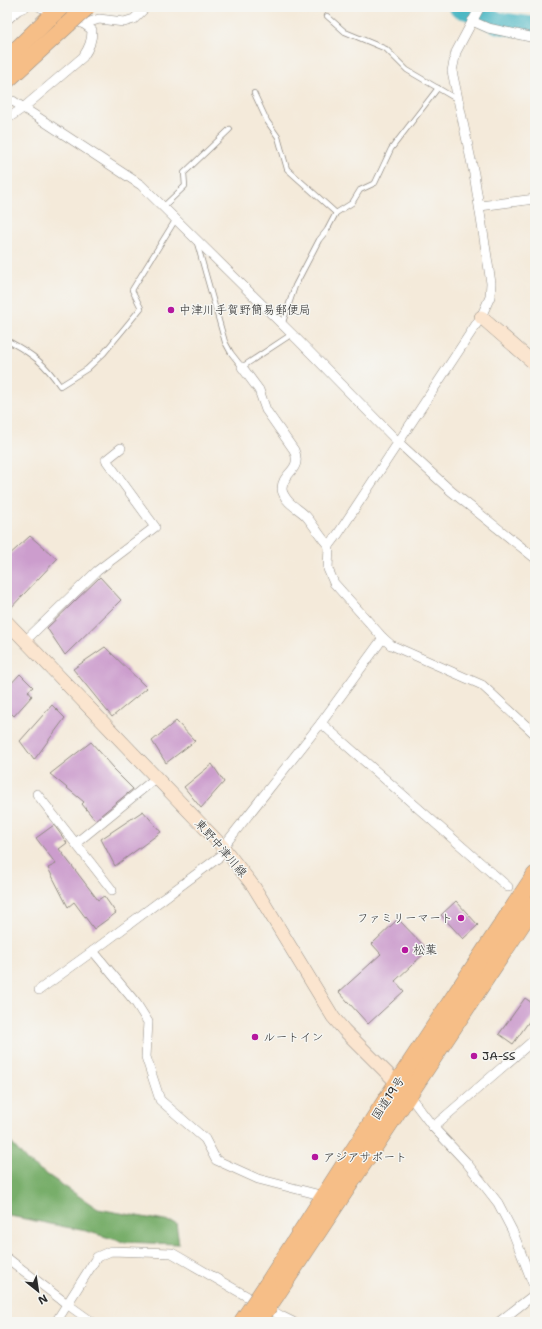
<svg xmlns="http://www.w3.org/2000/svg" width="542" height="1329" font-family="'Shantell Sans','Klee One',sans-serif">
<style>
.forest{fill:#78ae6b;stroke:#526c4b}
.lines{fill:none;stroke-linecap:round;stroke-linejoin:round}
.river{stroke:#47b5c2;stroke-width:22}
.building{fill:#cc9dcd}
.lane-casing{stroke:#908a82;stroke-width:6}
.street-casing{stroke:#908a82;stroke-width:10}
.secondary-casing{stroke:#908a82;stroke-width:14}
.highway-casing{stroke:#908a82;stroke-width:18}
.lane{stroke:#fff;stroke-width:4.5}
.street{stroke:#fff;stroke-width:9}
.secondary{stroke:#fbe5cf;stroke-width:13}
.highway{stroke:#f6be87;stroke-width:17}
.highway-bridge-casing{stroke:#908a82;stroke-width:18;stroke-linecap:butt}
.highway-bridge{stroke:#f6be87;stroke-width:17}
.poi-dot{fill:#b5179e;stroke:#f6f6f2;stroke-width:1.5}
.labels{text-anchor:middle;stroke-width:3;stroke-linejoin:round;paint-order:stroke}
.poi-label{font-size:12px;fill:#2b2b2b;stroke:#f6f6f2;text-anchor:start}
.street-label{font-size:12px;fill:#2b2b2b;stroke:#f6f6f2}
</style>
<rect width="100%" height="100%" fill="#f6f6f2"/>
<filter id="ink" filterUnits="userSpaceOnUse"><feTurbulence type="fractalNoise" baseFrequency=".025" numOctaves="2"/><feDisplacementMap in="SourceGraphic" scale="8" xChannelSelector="R" yChannelSelector="G"/><feConvolveMatrix kernelMatrix="1 2 1 2 8 2 1 2 1" color-interpolation-filters="sRGB"/></filter>
<filter id="wash" filterUnits="userSpaceOnUse"><feTurbulence type="fractalNoise" baseFrequency=".012" numOctaves="4" result="noise"/><feDisplacementMap in="SourceGraphic" scale="16" xChannelSelector="R" yChannelSelector="G"/><feGaussianBlur stdDeviation="0.9" result="paint"/><feColorMatrix in="noise" values="0 0 0 0 0 0 0 0 0 0 0 0 0 0 0 0 0 1.4 0 .05"/><feComposite in="paint" operator="in"/></filter>
<g filter="url(#wash)">
<rect width="100%" height="100%" fill="#f4eada"/>
<!-- forest -->
<polygon class="forest" points="7,1138 27,1161 98,1209 176,1223 179,1244 123,1242 86,1231 10,1216 7,1213"/>
<g class="lines">
<!-- river -->
<polyline class="river" points="460,7 468,9 499,23 535,28"/>
</g>
<g id="blocks">
<!-- building -->
<g class="building">
<polygon points="30,536 57,559 7,612 7,557"/>
<polygon points="100,577 121,600 65,655 47,628"/>
<polygon points="105,647 147,688 112,717 73,669"/>
<polygon points="20,674 33,687 28,691 32,696 14,716 7,709 7,688"/>
<polygon points="52,705 65,718 34,760 20,741"/>
<polygon points="176,721 195,741 166,763 152,741"/>
<polygon points="91,742 114,768 113,769 133,789 95,820 82,804 84,802 50,774"/>
<polygon points="212,764 224,782 201,808 184,787"/>
<polygon points="143,811 161,832 115,866 101,839"/>
<polygon points="54,825 67,843 59,849 98,900 104,896 116,913 94,929 74,902 68,907 48,868 56,864 36,838"/>
<polygon points="456,901 478,925 463,939 441,915"/>
<polygon points="398,919 428,950 395,981 404,991 368,1024 339,992 381,954 372,944"/>
<polygon points="525,998 535,1005 535,1013 513,1044 499,1034"/>
</g>
</g>
</g>
<g filter="url(#ink)">
<use href="#blocks" fill-opacity="0" stroke="#908a82" stroke-width="1"/>
<g class="lines">
<!-- lane casing -->
<g class="lane-casing">
<g id="lane">
<polyline points="327,16 345,32 386,49 407,70 458,100"/>
<polyline points="254,93 267,121 278,137 287,169 336,213"/>
<polyline points="164,206 185,186 184,173 230,129"/>
<polyline points="197,243 225,342 231,353 242,367 292,334"/>
<polyline points="282,325 295,286 319,240 327,230 336,213 352,203 360,190 375,183 391,149 438,88"/>
<path d="M 10,342 C 34,355 45,364 60,386 L 87,369 L 104,353 L 141,308 L 132,290 L 176,219"/>
</g>
</g>
<!-- street casing -->
<g class="street-casing">
<g id="street">
<polyline points="40,7 58,13"/>
<polyline points="480,7 456,52 452,71 474,174 491,283 490,297 481,317 338,534 329,546 328,569 334,583 383,638 391,645 482,685 535,734"/>
<polyline points="7,20 18,10 25,7"/>
<polyline points="472,21 488,28 535,38"/>
<polyline points="84,24 99,19 124,22 134,19 146,7"/>
<polyline points="13,101 141,185 298,340 399,443 451,491 535,558"/>
<path d="M 7,119 L 23,108 L 83,57 C 89,48 92,41 92,30 L 84,24 L 71,19"/>
<polyline points="480,206 535,199"/>
<path d="M 242,367 L 259,390 L 266,410 L 294,450 C 303,471 282,472 282,489 C 282,493 286,499 289,502 C 294,507 301,511 306,516 C 314,525 320,537 329,546"/>
<polyline points="25,641 97,571 155,527 106,460 121,448"/>
<polyline points="321,723 508,887"/>
<polyline points="37,794 112,890"/>
<polyline points="76,843 156,778"/>
<polyline points="223,847 321,723 383,638"/>
<polyline points="93,951 136,1003 148,1022 146,1057 160,1100 205,1139 216,1160 258,1179 324,1196"/>
<polyline points="39,990 93,951 226,852"/>
<polyline points="408,1094 433,1127 466,1162 498,1203 512,1230 535,1289"/>
<polyline points="433,1127 535,1039"/>
<polyline points="7,1258 67,1304 92,1322"/>
<polyline points="56,1322 97,1257 111,1251 172,1253 281,1316 293,1322"/>
<polyline points="499,1322 535,1294"/>
</g>
</g>
<!-- secondary casing -->
<g class="secondary-casing">
<g id="secondary">
<polyline points="481,317 535,364"/>
<polyline points="7,622 223,847 254,887 333,1017 344,1030 403,1089"/>
</g>
</g>
<!-- highway casing -->
<g class="highway-casing">
<g id="highway">
<polyline points="7,59 50,17"/>
<polyline points="7,80 68,24"/>
<polyline points="267,1285 397,1083 535,875"/>
<polyline points="276,1295 535,904"/>
</g>
</g>
<!-- lane -->
<use href="#lane" class="lane"/>
<!-- street -->
<use href="#street" class="street"/>
<!-- secondary -->
<use href="#secondary" class="secondary"/>
<!-- highway -->
<use href="#highway" class="highway"/>
<!-- highway-bridge casing -->
<g class="highway-bridge-casing">
<g id="highway-bridge">
<polyline points="50,17 61,7"/>
<polyline points="68,24 87,7"/>
<polyline points="242,1322 267,1285"/>
<polyline points="258,1322 276,1295"/>
</g>
</g>
<!-- highway-bridge -->
<use href="#highway-bridge" class="highway-bridge"/>
</g>
</g>
<!-- markers -->
<g class="poi-dot">
<circle cx="171" cy="310" r="4"/>
<circle cx="461" cy="918" r="4"/>
<circle cx="405" cy="950" r="4"/>
<circle cx="255" cy="1037" r="4"/>
<circle cx="474" cy="1056" r="4"/>
<circle cx="315" cy="1157" r="4"/>
</g>
<g class="labels">
<!-- poi labels -->
<g class="poi-label">
<text x="179" y="314">中津川手賀野簡易郵便局</text>
<text x="453" y="922" text-anchor="end">ファミリーマート</text>
<text x="413" y="954">松葉</text>
<text x="263" y="1041">ルートイン</text>
<text x="482" y="1060">JA-SS</text>
<text x="323" y="1161">アジアサポート</text>
</g>
<!-- street labels -->
<g class="street-label">
<text transform="translate(221 848) rotate(49)" y="4">東野中津川線</text>
<text transform="translate(388 1098) rotate(-57)" y="4">国道19号</text>
</g>
</g>
<!-- margin -->
<rect width="542" height="1329" fill="none" stroke="#f6f6f2" stroke-width="24"/>
<!-- north arrow -->
<g transform="translate(38 1291) rotate(150)" stroke="#f6f6f2" stroke-width="3" paint-order="stroke">
<path d="M0-3L7 15L0 10L-7 15Z" fill="#2b2b2b"/>
<text y="-6" font-size="11" font-weight="bold" text-anchor="middle" fill="#2b2b2b">N</text>
</g>
</svg>
